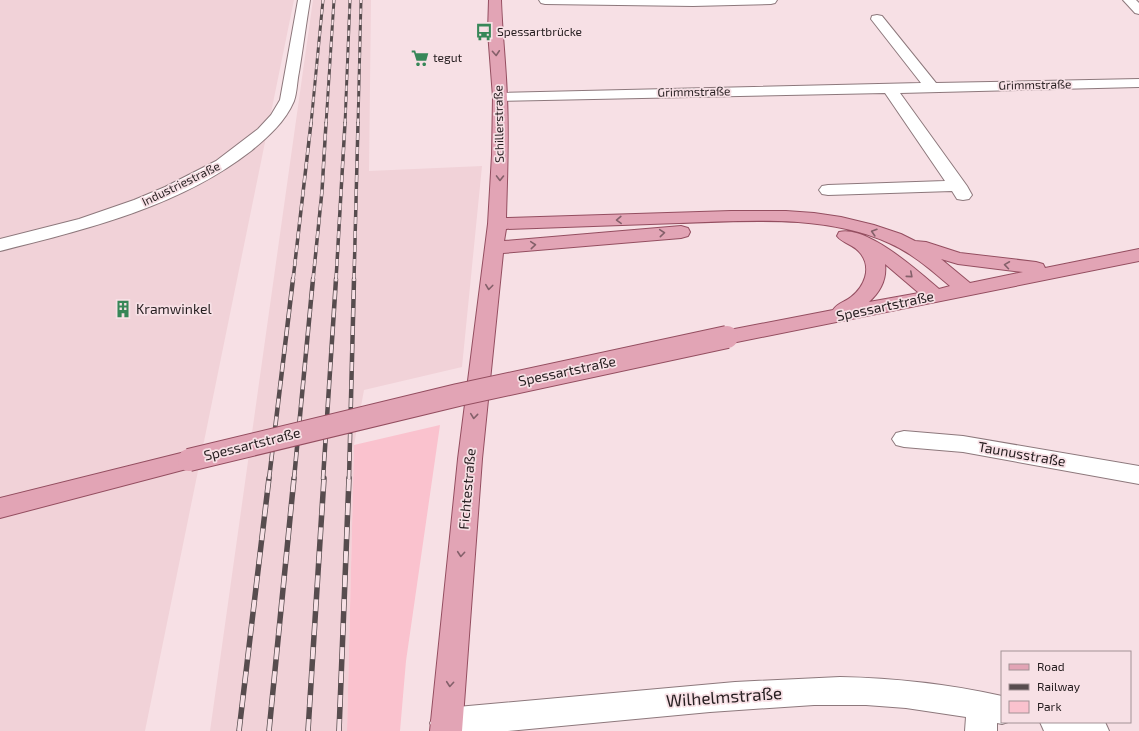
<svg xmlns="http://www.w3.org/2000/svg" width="1139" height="731" font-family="'Exo 2',sans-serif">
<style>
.built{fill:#f1d2d8}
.green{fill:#fac2ce}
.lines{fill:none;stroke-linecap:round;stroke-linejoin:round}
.minor-casing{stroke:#8d787c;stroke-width:2}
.major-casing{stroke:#944e60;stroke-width:2}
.minor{fill:#fff;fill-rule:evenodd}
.major{fill:#e2a4b5;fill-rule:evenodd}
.rail-far3-casing{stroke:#574c4e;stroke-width:3}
.rail-far2-casing{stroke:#574c4e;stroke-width:3.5}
.rail-far1-casing{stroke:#574c4e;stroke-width:4.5}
.rail-casing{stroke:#574c4e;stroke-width:5.5}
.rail-far3{stroke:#f7e0e5;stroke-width:2;stroke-dasharray:5.5;stroke-linecap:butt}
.rail-far2{stroke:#f7e0e5;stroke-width:2.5;stroke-dasharray:7;stroke-linecap:butt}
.rail-far1{stroke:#f7e0e5;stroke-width:3;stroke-dasharray:9;stroke-linecap:butt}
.rail{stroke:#f7e0e5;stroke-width:4;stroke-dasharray:12;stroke-linecap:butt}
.major-bridge-casing{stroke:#944e60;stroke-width:24;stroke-linecap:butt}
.major-bridge{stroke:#e2a4b5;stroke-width:22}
.oneway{stroke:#84606a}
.labels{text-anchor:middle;stroke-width:3.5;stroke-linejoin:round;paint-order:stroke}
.far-poi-label{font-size:12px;fill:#251d1f;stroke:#f7e0e5;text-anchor:start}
.far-street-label{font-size:12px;fill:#251d1f;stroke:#f7e0e5}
.street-label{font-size:14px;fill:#251d1f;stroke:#f7e0e5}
.poi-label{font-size:14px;fill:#251d1f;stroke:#f7e0e5;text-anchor:start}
.near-street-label{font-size:17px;fill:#251d1f;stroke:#f7e0e5}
</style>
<rect width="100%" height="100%" fill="#f7e0e5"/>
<!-- built -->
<g class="built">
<polygon points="0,0 294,0 145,731 0,731"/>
<polygon points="313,0 371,0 369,171 482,166 462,367 364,390 354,445 347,731 210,731"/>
</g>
<!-- green -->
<polygon class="green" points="440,425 406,661 400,731 347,731 354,445"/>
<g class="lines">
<!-- minor casing -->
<g class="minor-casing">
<g id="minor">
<path d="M 298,0 L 310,0 C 306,24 303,48 299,72 C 297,81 297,93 294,101 C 285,122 268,137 251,151 C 179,207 87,229 0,251 L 0,239 L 79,219 L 134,200 L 165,187 L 216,161 L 258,129 L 271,115 L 280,100 Z"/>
<polygon points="539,0 777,0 775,3 771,4 693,6 545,4 541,3"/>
<polygon points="1123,0 1136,0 1139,3 1139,14 1135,13"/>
<polygon points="877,15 882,16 936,83 1139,79 1139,87 900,93 967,186 972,195 969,199 963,200 957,199 952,191 828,195 822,194 819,190 822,186 828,185 945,181 885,93 500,101 495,100 493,97 495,94 500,93 921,83 871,19 872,16"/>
<polygon points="904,431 963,436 1139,466 1139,484 963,452 904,447 896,445 892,439 896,433"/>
<path d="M 840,677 C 895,678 948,684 1002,696 L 1002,722 L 1008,722 L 1002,724 L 997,723 L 997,731 L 965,731 L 966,717 L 906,708 L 866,705 L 814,705 L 710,712 L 508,731 L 434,731 L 430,723 L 435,713 L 446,708 L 735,682 Z"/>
<polygon points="1040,722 1105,722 1109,731 1044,731"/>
</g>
</g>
<!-- major casing -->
<g class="major-casing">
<g id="major">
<path d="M 489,0 L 501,0 C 502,33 506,65 507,98 C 509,138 507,178 506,218 L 731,211 L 786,211 L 814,213 L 841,217 L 874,225 L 901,234 L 915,241 L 926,242 L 960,253 L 1036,262 L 1043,264 L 1045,268 L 1139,249 L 1139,261 L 727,344 L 719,342 L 716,337 L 719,332 L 833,310 C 837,303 845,302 851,297 C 864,287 872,269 861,254 C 854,244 843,244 837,236 L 839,232 C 867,225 918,271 939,289 L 950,286 C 931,270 912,253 889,243 C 824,214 748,221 679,223 C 621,225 563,227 506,229 L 504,241 L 681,226 L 688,228 L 690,232 L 688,236 L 681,238 L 503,253 L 482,459 L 462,731 L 430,731 L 458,459 L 488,224 L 492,155 L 493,97 L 488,32 ZM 941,259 L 958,264 L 1023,272 L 970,283 ZM 885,264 L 919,293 L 869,302 C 880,292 887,280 885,264 Z"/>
<polygon points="189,451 198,454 201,460 198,466 0,518 0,498"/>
</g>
</g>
<!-- minor -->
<use href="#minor" class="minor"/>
<!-- major -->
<use href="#major" class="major"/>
<!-- rail-far3 casing -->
<g class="rail-far3-casing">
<g id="rail-far3">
<polyline points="311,124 323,0"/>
<polyline points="326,124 334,0"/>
<polyline points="345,124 350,0"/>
<polyline points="358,124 361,0"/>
</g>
</g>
<!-- rail-far2 casing -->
<g class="rail-far2-casing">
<g id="rail-far2">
<polyline points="293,280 311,123"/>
<polyline points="313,280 322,191 326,123"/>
<polyline points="336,280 345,123"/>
<polyline points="354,280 358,123"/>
</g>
</g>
<!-- rail-far1 casing -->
<g class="rail-far1-casing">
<g id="rail-far1">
<polyline points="269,479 293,279"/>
<polyline points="294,479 313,279"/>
<polyline points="323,479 336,279"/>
<polyline points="349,479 354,279"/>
</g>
</g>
<!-- rail casing -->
<g class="rail-casing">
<g id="rail">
<polyline points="239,731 269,478"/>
<polyline points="269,731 294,478"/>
<polyline points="308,731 324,478"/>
<polyline points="339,731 349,478"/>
</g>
</g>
<!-- rail-far3 -->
<use href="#rail-far3" class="rail-far3"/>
<!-- rail-far2 -->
<use href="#rail-far2" class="rail-far2"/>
<!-- rail-far1 -->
<use href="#rail-far1" class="rail-far1"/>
<!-- rail -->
<use href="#rail" class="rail"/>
<!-- major-bridge casing -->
<g class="major-bridge-casing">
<polyline id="major-bridge" points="189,460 458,395 727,337"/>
</g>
<!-- major-bridge -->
<use href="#major-bridge" class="major-bridge"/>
</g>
<!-- one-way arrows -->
<defs><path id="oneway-chevron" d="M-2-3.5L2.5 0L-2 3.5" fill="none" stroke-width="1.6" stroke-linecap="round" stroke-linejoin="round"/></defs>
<g class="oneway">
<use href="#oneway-chevron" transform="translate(496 53) rotate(86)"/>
<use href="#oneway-chevron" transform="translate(500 178) rotate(91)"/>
<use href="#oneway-chevron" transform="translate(619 220) rotate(178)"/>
<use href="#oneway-chevron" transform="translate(874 232) rotate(-163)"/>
<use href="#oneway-chevron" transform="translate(662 233) rotate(-5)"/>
<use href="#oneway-chevron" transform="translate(533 245) rotate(-5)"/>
<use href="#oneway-chevron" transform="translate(1007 265) rotate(-172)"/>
<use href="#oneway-chevron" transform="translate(910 275) rotate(41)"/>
<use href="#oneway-chevron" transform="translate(489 287) rotate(97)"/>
<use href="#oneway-chevron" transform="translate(474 416) rotate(96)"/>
<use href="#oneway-chevron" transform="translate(461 554) rotate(95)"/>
<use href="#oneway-chevron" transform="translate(450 684) rotate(95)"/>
</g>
<!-- icons -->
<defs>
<g id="bus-bare" transform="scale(1.38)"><path d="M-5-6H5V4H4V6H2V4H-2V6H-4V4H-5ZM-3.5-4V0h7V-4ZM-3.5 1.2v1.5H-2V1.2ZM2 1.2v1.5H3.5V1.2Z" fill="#378758" stroke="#f7e0e5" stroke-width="2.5" paint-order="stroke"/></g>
<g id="supermarket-bare" transform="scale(1.38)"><path d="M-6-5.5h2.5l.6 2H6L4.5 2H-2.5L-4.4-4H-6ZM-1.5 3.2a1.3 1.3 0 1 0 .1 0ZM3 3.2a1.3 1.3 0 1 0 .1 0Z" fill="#378758" stroke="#f7e0e5" stroke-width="2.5" paint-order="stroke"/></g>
<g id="building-bare" transform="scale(1.38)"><path d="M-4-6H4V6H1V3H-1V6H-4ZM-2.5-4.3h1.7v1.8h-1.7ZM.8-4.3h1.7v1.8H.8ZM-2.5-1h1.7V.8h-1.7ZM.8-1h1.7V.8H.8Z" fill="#378758" stroke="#f7e0e5" stroke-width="2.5" paint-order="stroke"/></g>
</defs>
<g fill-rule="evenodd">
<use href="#bus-bare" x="484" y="32"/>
<use href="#supermarket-bare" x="420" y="58"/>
<use href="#building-bare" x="123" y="309"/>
</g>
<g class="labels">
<!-- far-poi labels -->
<g class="far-poi-label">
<text x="497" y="36">Spessartbrücke</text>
<text x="433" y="62">tegut</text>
</g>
<!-- far-street labels -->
<g class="far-street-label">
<text transform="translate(1035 85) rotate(-1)" y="4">Grimmstraße</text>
<text transform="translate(694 92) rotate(-1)" y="4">Grimmstraße</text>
<text transform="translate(499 124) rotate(-91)" y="4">Schillerstraße</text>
<text transform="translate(181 184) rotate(-26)" y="4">Industriestraße</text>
</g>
<!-- street labels -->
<g class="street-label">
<text transform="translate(885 306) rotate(-12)" y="5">Spessartstraße</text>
<text transform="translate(567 371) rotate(-12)" y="5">Spessartstraße</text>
<text transform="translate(252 444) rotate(-14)" y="5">Spessartstraße</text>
<text transform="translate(1022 454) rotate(10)" y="5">Taunusstraße</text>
<text transform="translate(467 489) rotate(-85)" y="5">Fichtestraße</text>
</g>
<!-- poi labels -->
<g class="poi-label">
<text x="136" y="314">Kramwinkel</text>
</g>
<!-- near-street labels -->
<g class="near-street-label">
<text transform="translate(724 697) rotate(-4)" y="6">Wilhelmstraße</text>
</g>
</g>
<!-- legend -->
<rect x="1001" y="651" width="130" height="72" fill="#f7e0e5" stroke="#a39296"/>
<rect x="1009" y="664" width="20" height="6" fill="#e2a4b5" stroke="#a39296"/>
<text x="1037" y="671" font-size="12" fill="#251d1f">Road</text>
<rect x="1009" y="684" width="20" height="6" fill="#574c4e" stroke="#a39296"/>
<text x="1037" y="691" font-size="12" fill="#251d1f">Railway</text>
<rect x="1009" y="701" width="20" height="12" fill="#fac2ce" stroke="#a39296"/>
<text x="1037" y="711" font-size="12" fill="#251d1f">Park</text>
</svg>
